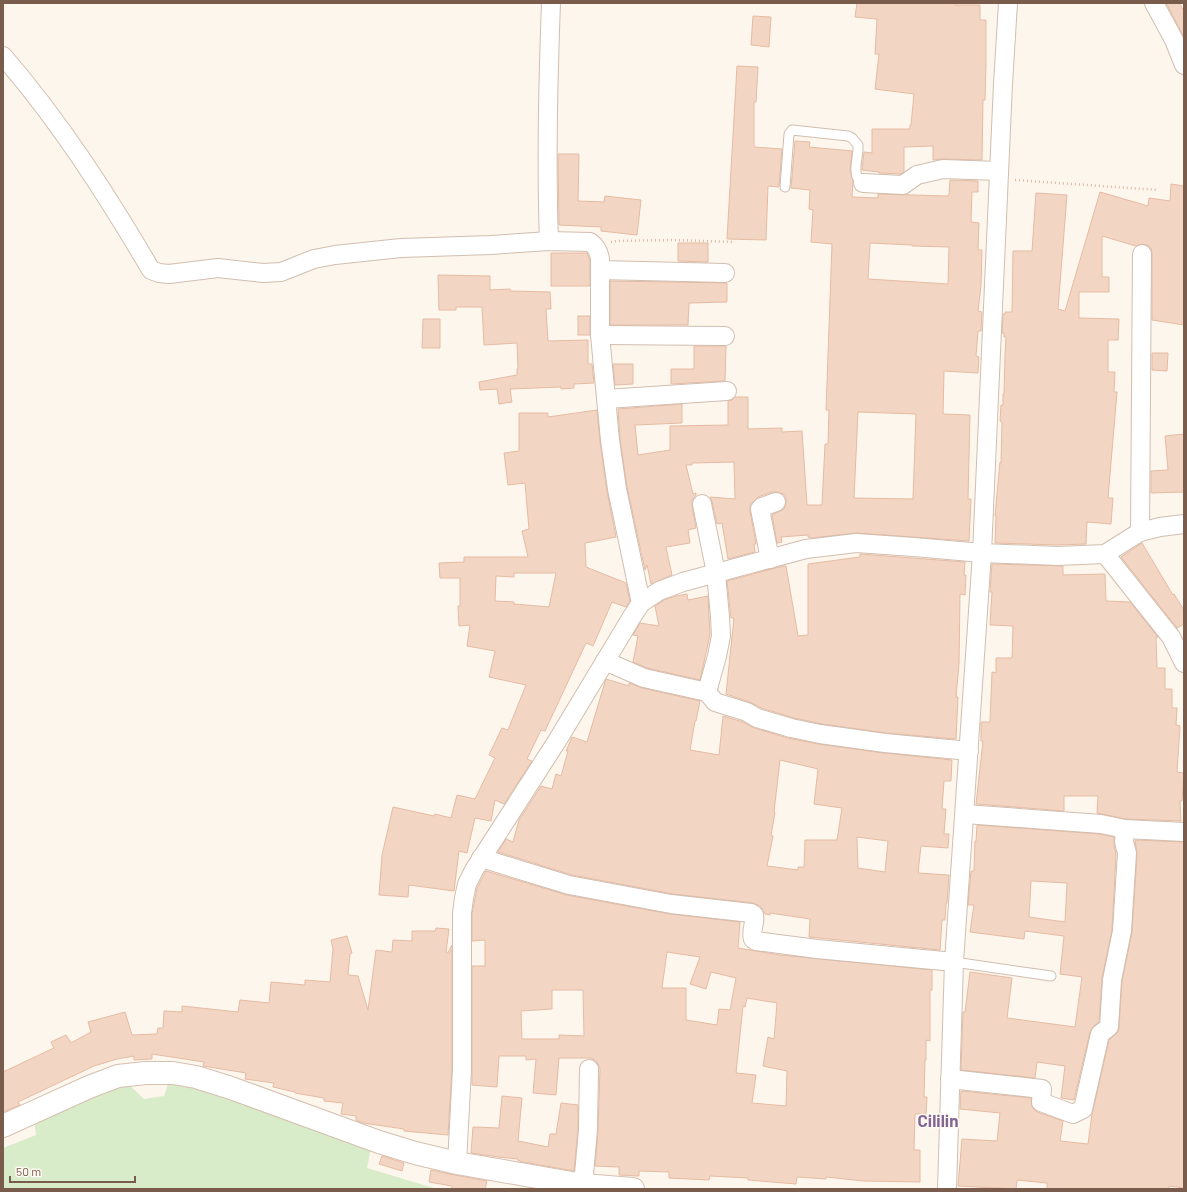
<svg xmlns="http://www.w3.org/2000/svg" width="1187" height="1192" font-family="Barlow,sans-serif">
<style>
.green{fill:#d8ecc9}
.building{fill:#f3d5c3;stroke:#e6bba3;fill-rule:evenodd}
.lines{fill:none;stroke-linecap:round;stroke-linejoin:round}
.lane-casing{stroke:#d1beb0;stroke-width:11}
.street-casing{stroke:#d1beb0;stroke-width:20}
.secondary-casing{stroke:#d6c0b0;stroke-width:24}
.path{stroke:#d9b8a5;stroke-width:2.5;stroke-dasharray:1 3;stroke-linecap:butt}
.lane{stroke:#fff;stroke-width:9}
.street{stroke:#fff;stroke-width:18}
.secondary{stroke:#fff;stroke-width:22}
.labels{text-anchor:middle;stroke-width:3;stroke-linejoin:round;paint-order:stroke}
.district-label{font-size:17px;font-weight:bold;fill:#846695;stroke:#fffaf3}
</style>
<rect width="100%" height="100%" fill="#fdf6ec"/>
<!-- green -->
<polygon class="green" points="123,1079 144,1099 164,1096 169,1081 205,1088 371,1148 367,1168 437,1189 3,1189 3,1148 36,1135 34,1120"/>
<!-- building -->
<g class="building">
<polygon points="857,3 955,3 955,5 980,5 980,20 986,20 986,65 985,100 983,100 982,160 943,159 933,160 933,146 904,147 904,172 900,174 879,173 879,172 862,170 864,152 872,153 872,129 910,129 910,125 911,125 914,94 875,89 879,54 875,54 877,19 855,17"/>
<polygon points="1166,3 1179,3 1184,11 1184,37"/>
<polygon points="753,16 771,17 769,47 751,45"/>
<polygon points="737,66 758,67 756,102 754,102 754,147 782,149 779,187 768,186 766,240 727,239"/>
<path d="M 795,141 L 810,142 L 809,147 L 852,151 L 850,171 L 853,181 L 852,197 L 878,198 L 878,194 L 947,196 L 949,195 L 950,180 L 978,181 L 978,192 L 972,192 L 971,222 L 979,223 L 978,250 L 982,250 L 981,285 L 978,311 L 982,312 L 981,331 L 978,331 L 976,356 L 979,357 L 978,373 L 944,371 L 943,414 L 970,415 L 968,499 L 971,499 L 969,541 L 857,533 L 812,538 L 808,537 L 808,535 L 781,537 L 782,542 L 777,543 L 772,515 L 784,509 L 786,503 L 786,498 L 783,494 L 777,492 L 772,492 L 758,497 L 753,502 L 750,506 L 750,511 L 756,544 L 754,544 L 755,552 L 728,559 L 722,523 L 717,524 L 712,502 L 710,497 L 735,499 L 734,462 L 692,463 L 692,465 L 686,465 L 693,494 L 696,493 L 696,495 L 692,500 L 692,506 L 696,528 L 688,530 L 690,543 L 666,547 L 672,575 L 651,584 L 647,565 L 645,570 L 627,487 L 620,439 L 618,409 L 682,404 L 682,423 L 635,425 L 638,455 L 670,450 L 670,426 L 728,425 L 728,401 L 732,400 L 735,397 L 748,397 L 748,429 L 782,428 L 782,432 L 802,431 L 807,505 L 822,505 L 825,444 L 828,444 L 829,410 L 826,410 L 832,244 L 811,242 L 813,210 L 809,209 L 810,190 L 791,188 ZM 870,243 L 912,245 L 912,246 L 949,247 L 948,284 L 868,279 ZM 858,412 L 916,414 L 913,499 L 854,498 Z"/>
<polygon points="558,154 579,154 578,201 604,202 605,196 641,200 637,235 601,231 601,227 559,225"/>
<polygon points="1171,184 1184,186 1184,325 1152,320 1152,254 1151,248 1147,245 1142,244 1136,246 1102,236 1102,277 1109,277 1109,292 1079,292 1079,318 1119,319 1118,340 1108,340 1108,372 1115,372 1114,392 1117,392 1108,498 1113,498 1111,524 1087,522 1086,544 1058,545 995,543 996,516 995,516 1000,462 1001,463 1002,422 1000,421 1001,405 1003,405 1003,394 1004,394 1005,356 1006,337 1004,337 1004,333 1002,333 1003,314 1005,314 1005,312 1012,312 1013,251 1032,251 1036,193 1067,195 1058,309 1065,311 1100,192 1148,206 1149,198 1170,201"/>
<polygon points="678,243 708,243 708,262 678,261"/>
<polygon points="551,253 587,253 590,260 590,286 551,286"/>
<polygon points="438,275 490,276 490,290 510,289 510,291 550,292 551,309 546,309 548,341 588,340 588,364 592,364 594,383 574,384 574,388 561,389 561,387 510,389 512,402 499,404 497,389 480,390 479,382 517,375 517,369 518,368 517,343 484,345 482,307 456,307 456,310 439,310"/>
<polygon points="610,281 727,283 727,302 689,303 688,325 610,325"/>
<rect x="578" y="316" width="12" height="19"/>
<polygon points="423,319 440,319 440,348 422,348"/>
<polygon points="694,346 726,346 725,381 671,384 671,369 694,369"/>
<polygon points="1152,353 1168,353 1167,371 1152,370"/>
<polygon points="613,364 633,364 633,384 615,385"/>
<path d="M 597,410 L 600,441 L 607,491 L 616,537 L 585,543 L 586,567 L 626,583 L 630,601 L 626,607 L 612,602 L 593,646 L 586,643 L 545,731 L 541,730 L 527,759 L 532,761 L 504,804 L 495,800 L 491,821 L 475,818 L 467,853 L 459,851 L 454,891 L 409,885 L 408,897 L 379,895 L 382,855 L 393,807 L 434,816 L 435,814 L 451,818 L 457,795 L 475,799 L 495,758 L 489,755 L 502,728 L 508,730 L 526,685 L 489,677 L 495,651 L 467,646 L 470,625 L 459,626 L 458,606 L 460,606 L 460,578 L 440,578 L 439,563 L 464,562 L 464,557 L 528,557 L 522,531 L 529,529 L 525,483 L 508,485 L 504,453 L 519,451 L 519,413 L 548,413 L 548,417 ZM 514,573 L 556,573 L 549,607 L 514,604 L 514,602 L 495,601 L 496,576 L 514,577 Z"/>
<polygon points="1184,434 1184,492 1151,493 1151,471 1168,470 1165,436"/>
<polygon points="1142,543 1173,595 1174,594 1184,610 1184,624 1177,628 1121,557"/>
<polygon points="860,554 965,562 964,575 966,575 965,595 960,594 959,664 956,697 958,697 956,739 886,733 822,724 794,718 761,708 750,702 726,694 734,618 731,618 727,581 779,567 786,566 798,636 808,635 808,564 860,557"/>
<polygon points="992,564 1063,566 1063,575 1105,574 1106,601 1130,602 1158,637 1156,638 1157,668 1165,668 1165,689 1172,689 1172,708 1177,708 1176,725 1180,726 1177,772 1184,773 1182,801 1180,801 1181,821 1126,819 1097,813 1098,796 1064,796 1064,811 976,804 983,741 981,741 981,722 990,722 992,672 996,673 996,658 1012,658 1013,626 990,625 992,592 990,592"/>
<polygon points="687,594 688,600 708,596 710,635 700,680 647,668 633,662 638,636 633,635 640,623 659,626 655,606 664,600 676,596"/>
<path d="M 606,679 L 629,686 L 629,683 L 642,688 L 700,701 L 696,721 L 695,721 L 690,750 L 719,755 L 723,716 L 743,722 L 754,728 L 788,738 L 818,744 L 884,753 L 952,760 L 951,781 L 944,781 L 942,809 L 946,809 L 944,834 L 949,834 L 948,848 L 921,846 L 918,873 L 949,875 L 947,903 L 946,903 L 945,920 L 942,920 L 940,950 L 809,937 L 810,919 L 770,913 L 770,915 L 765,914 L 763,910 L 760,906 L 753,903 L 673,894 L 572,875 L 498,852 L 506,839 L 513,842 L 519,820 L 541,786 L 552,789 L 556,774 L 561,776 L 568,751 L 566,751 L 572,737 L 587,742 L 605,682 ZM 780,760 L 818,769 L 814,804 L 842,808 L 837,840 L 805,840 L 804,867 L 798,867 L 798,870 L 767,866 L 773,836 L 771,835 L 775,813 L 774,812 ZM 857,837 L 888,841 L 885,872 L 858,868 Z"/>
<path d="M 977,825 L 1100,834 L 1114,837 L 1114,845 L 1116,854 L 1112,930 L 1102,978 L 1099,1022 L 1094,1026 L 1090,1032 L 1074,1100 L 1061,1098 L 1065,1066 L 1037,1062 L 1035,1078 L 961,1070 L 963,1012 L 965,1012 L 970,972 L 1012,978 L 1007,1018 L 1075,1027 L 1082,977 L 1060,974 L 1064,936 L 1025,931 L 1024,939 L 970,932 L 974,905 L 968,905 L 971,871 L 974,871 L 975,841 L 976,841 ZM 1031,881 L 1067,883 L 1065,922 L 1029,917 Z"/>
<polygon points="1135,840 1184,842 1184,1188 1169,1186 1169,1189 1047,1189 1047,1183 1017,1180 1016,1189 958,1186 962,1139 997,1141 1000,1113 960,1109 961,1091 1031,1098 1032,1107 1037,1112 1063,1121 1060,1141 1088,1144 1092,1114 1109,1040 1118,1032 1119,1028 1122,981 1132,932 1137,854"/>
<path d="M 486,871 L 567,895 L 670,914 L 740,922 L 738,948 L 780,955 L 932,970 L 932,990 L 930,990 L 930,1041 L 926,1040 L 926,1060 L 925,1060 L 924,1097 L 927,1097 L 926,1114 L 915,1114 L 914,1150 L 920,1150 L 920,1182 L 864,1181 L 826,1177 L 826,1179 L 797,1177 L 796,1184 L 748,1180 L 748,1178 L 710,1176 L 709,1180 L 669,1178 L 669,1172 L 639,1171 L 639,1176 L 619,1175 L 619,1167 L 595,1166 L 598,1130 L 600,1069 L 598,1064 L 595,1060 L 590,1058 L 559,1058 L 556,1095 L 533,1093 L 536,1059 L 526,1060 L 526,1056 L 499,1056 L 497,1087 L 472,1085 L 472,966 L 485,966 L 485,940 L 472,941 L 472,914 L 477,888 ZM 667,952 L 700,957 L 690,984 L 706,989 L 711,972 L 736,978 L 730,1010 L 719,1009 L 717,1025 L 686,1020 L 686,988 L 662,988 ZM 552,990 L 583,990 L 584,1036 L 559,1035 L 559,1039 L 522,1039 L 521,1011 L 552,1009 ZM 747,998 L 777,1003 L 774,1039 L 768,1037 L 763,1066 L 787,1071 L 786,1106 L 752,1103 L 756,1075 L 736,1073 L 743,1006 L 745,1007 Z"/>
<polygon points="436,928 449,929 446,952 448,953 452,945 452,1069 448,1135 404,1131 404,1129 363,1123 356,1120 356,1116 341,1114 343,1103 324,1101 324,1098 295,1093 295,1092 273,1087 274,1083 245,1079 246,1073 203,1066 204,1062 152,1054 152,1059 134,1060 134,1056 117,1059 94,1066 18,1102 20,1105 3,1112 3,1072 54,1048 51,1042 66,1035 71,1043 91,1032 88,1022 125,1012 132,1035 157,1034 158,1028 163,1028 164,1011 182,1012 182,1006 238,1012 240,1000 269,1003 271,982 305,985 305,980 330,982 333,949 331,940 347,936 352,953 350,954 348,975 358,976 368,1010 376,950 392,952 393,940 412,941 412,931 435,931"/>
<polygon points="502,1096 522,1098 518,1141 548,1147 550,1134 556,1134 561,1103 578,1105 578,1129 574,1171 518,1161 518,1159 498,1157 471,1153 473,1127 499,1128"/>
<polygon points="382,1156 404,1163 402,1171 379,1164"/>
<polygon points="431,1170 455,1175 487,1181 485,1189 452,1189 452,1186 429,1182"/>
</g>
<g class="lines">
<!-- lane casing -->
<g class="lane-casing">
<g id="lane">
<path d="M 785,187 L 789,134 L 792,130 L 848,136 L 852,138 L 858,145 C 859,157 850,177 863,183"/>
<polyline points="954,962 1051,976"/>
</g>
</g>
<!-- street casing -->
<g class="street-casing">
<g id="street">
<polyline points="1154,3 1174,40 1184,65"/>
<path d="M 3,56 C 60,122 107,195 151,270 L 159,273 L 169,274 L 218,268 L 263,273 L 281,272 L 314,259 L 335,255 L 401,248 L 491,245 L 549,241 L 590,242 C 597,247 599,252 600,259 L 600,335 L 610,440 L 617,489 L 641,603"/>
<polyline points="863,183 903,185 917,175 943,169 999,171"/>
<path d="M 549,241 C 546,162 548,82 551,3"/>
<polyline points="600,270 725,273"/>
<polyline points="600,335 725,336"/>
<polyline points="606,399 727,391"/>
<polyline points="702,504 716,573 720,617 721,636 717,656 707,692"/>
<polyline points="1140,532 1142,254"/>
<polyline points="1105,554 1171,637 1184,663"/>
<polyline points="770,559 760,509 762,507 776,502"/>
<polyline points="605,661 644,678 707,692 715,702 747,712 757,718 791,728 820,734 885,743 969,751"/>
<polyline points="965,814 1101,824 1125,829 1184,832"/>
<path d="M 481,858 L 569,885 L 671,904 L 751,913 L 754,915 C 756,923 750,931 753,939 L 756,941 L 817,949 L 954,962"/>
<polyline points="950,1079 1042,1089 1041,1102 1073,1114 1083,1109 1100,1034 1109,1027 1112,980 1122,931 1127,853 1124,842 1125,829"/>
<polyline points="457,1163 462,1069 462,913 464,898 467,884 474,870 557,741 633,615 641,603 659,591 683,582 806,549 856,543 914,547 982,553 1058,556 1105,554 1140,532 1160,527 1184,524"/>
<polyline points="583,1185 588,1130 589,1069"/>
<polyline points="947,1189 954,962 982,553 1003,84 1008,3"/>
</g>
</g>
<!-- secondary casing -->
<g class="secondary-casing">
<polyline id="secondary" points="3,1126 89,1087 118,1076 146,1073 173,1073 196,1077 231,1088 379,1142 415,1153 457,1163 583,1185 633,1189"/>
</g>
<!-- path -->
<g class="path">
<polyline points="1015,180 1158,190"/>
<polyline points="611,242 617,241 671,240 735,242"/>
</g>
<!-- lane -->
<use href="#lane" class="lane"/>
<!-- street -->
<use href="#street" class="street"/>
<!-- secondary -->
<use href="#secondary" class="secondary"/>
</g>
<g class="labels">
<!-- district labels -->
<g class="district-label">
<text x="938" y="1127">Cililin</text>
</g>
</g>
<!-- border -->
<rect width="1187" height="1192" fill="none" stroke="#7a5c4d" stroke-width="8"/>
<!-- scale -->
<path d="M10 1176v6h125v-6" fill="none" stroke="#7a5c4d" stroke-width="2"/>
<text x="16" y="1176" font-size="12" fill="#7a5c4d" stroke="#fffaf3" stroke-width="3" paint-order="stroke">50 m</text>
</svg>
